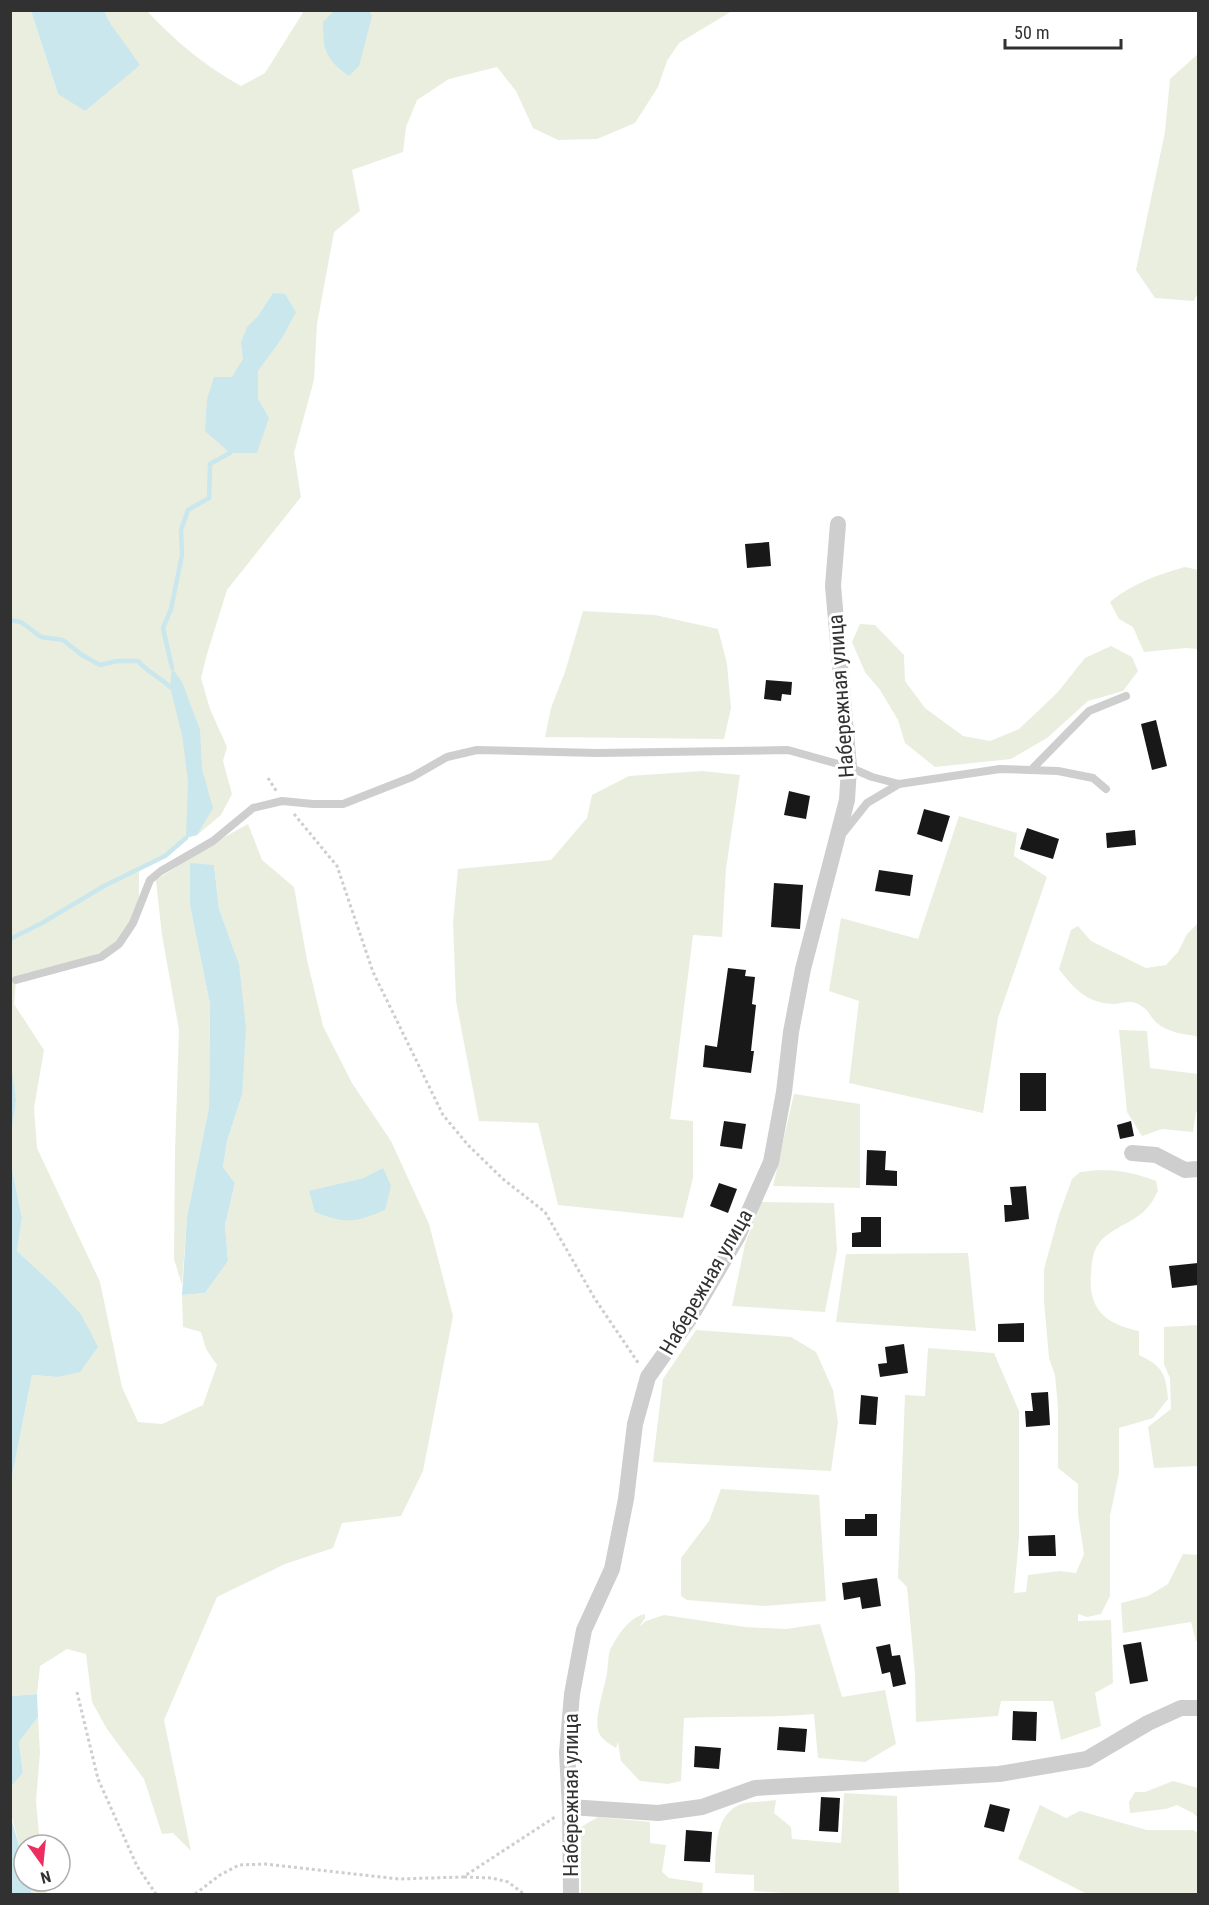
<svg xmlns="http://www.w3.org/2000/svg" width="1209" height="1905" font-family="'Roboto Condensed',sans-serif">
<style>
.green{fill:#eaeede}
.water{fill:#cae7ee}
.lines{fill:none;stroke-linecap:round;stroke-linejoin:round}
.stream{stroke:#cae7ee;stroke-width:4.5}
.building{fill:#181818}
.path{stroke:#cecece;stroke-width:3;stroke-dasharray:3 3;stroke-linecap:butt}
.service{stroke:#cecece;stroke-width:8}
.minor{stroke:#cecece;stroke-width:16}
.labels{text-anchor:middle;stroke-width:6;stroke-linejoin:round;paint-order:stroke}
.street-label{font-size:21px;fill:#313131;stroke:#fff}
</style>
<rect width="100%" height="100%" fill="#fff"/>
<!-- green -->
<g class="green">
<path d="M 11,11 L 31,11 L 58,94 L 112,26 L 104,11 L 147,11 C 175,41 205,66 241,86 L 265,73 L 304,11 L 732,11 L 679,43 L 667,61 L 658,87 L 635,123 L 597,139 L 558,140 L 533,128 L 516,91 L 497,67 L 449,79 L 417,100 L 406,127 L 403,152 L 352,170 L 360,211 L 334,232 L 317,324 L 314,380 L 294,453 L 301,497 L 227,590 L 207,654 L 201,678 L 210,709 L 227,747 L 223,761 L 232,794 L 221,815 L 197,835 L 186,838 L 165,856 L 139,869 L 139,908 L 115,947 L 71,964 L 16,980 L 14,1004 L 44,1050 L 34,1108 L 37,1148 L 100,1282 L 122,1387 L 138,1422 L 162,1424 L 203,1405 L 217,1365 L 206,1349 L 201,1332 L 183,1327 L 182,1295 L 205,1293 L 228,1261 L 225,1225 L 235,1183 L 223,1167 L 227,1141 L 242,1095 L 239,964 L 219,909 L 214,865 L 190,906 L 210,1004 L 209,1107 L 187,1217 L 182,1285 L 174,1259 L 175,1151 L 179,1030 L 162,935 L 156,880 L 212,844 L 248,824 L 262,860 L 294,887 L 307,960 L 323,1026 L 352,1083 L 391,1141 L 429,1224 L 453,1316 L 423,1471 L 401,1516 L 342,1523 L 333,1548 L 285,1564 L 217,1597 L 164,1720 L 191,1851 L 173,1833 L 162,1834 L 144,1779 L 107,1729 L 92,1702 L 86,1654 L 67,1649 L 40,1666 L 37,1694 L 11,1696 L 11,1482 L 32,1375 L 57,1377 L 97,1347 L 81,1314 L 56,1287 L 17,1251 L 22,1218 L 11,1164 L 11,1135 L 16,1101 L 10,1064 Z"/>
<polygon points="1198,54 1198,292 1194,301 1155,298 1136,270 1165,132 1170,79"/>
<path d="M 1185,567 L 1198,570 L 1198,658 L 1198,649 L 1186,648 L 1144,652 L 1133,627 L 1119,619 L 1110,602 C 1133,583 1157,575 1185,567 Z"/>
<polygon points="583,611 655,615 718,629 727,664 731,708 724,739 545,737 551,708 565,672"/>
<polygon points="860,624 875,625 904,655 905,681 925,708 963,736 990,741 1019,729 1057,693 1085,658 1111,646 1132,657 1138,671 1123,691 1088,701 1047,738 1011,759 935,767 905,743 898,720 880,690 865,672 852,642"/>
<polygon points="702,771 740,775 726,869 722,937 693,935 670,1119 693,1121 693,1178 683,1218 558,1205 538,1123 479,1121 456,1001 453,923 458,869 551,860 587,818 592,795 629,776"/>
<polygon points="959,816 1017,833 1014,856 1047,877 998,1018 983,1113 849,1083 859,1001 829,991 841,918 918,939"/>
<path d="M 1198,923 L 1198,1040 L 1196,1036 C 1184,1034 1166,1032 1157,1023 C 1149,1016 1150,1010 1138,1004 C 1131,1000 1122,1003 1115,1004 C 1088,1004 1074,989 1059,969 L 1071,930 L 1078,926 L 1091,941 L 1146,968 L 1166,965 L 1178,952 L 1187,934 Z"/>
<polygon points="1119,1030 1147,1031 1150,1068 1198,1074 1198,1111 1196,1112 1193,1132 1162,1129 1142,1136 1127,1112"/>
<polygon points="794,1094 860,1104 860,1188 773,1186"/>
<path d="M 1098,1170 C 1119,1170 1136,1173 1156,1181 L 1158,1191 C 1155,1196 1152,1203 1148,1207 C 1136,1222 1112,1227 1099,1243 C 1092,1253 1092,1262 1091,1274 C 1088,1310 1106,1324 1139,1331 L 1139,1355 C 1162,1366 1166,1373 1168,1399 L 1153,1418 L 1119,1428 L 1119,1473 L 1110,1516 L 1110,1596 L 1101,1614 L 1087,1617 L 1078,1614 L 1078,1621 L 1111,1620 L 1113,1683 L 1095,1693 L 1101,1726 L 1061,1740 L 1053,1701 L 1001,1701 L 998,1716 L 916,1722 L 915,1674 L 907,1587 L 898,1578 L 905,1395 L 925,1396 L 928,1348 L 994,1353 L 1019,1411 L 1019,1538 L 1014,1593 L 1026,1592 L 1028,1575 L 1059,1571 L 1076,1573 L 1084,1554 L 1078,1515 L 1078,1484 L 1058,1468 L 1058,1407 L 1055,1375 L 1049,1358 L 1044,1301 L 1044,1269 L 1059,1215 L 1072,1179 L 1080,1172 Z"/>
<polygon points="761,1202 834,1203 837,1250 825,1312 732,1306 745,1244"/>
<polygon points="968,1253 976,1331 836,1322 846,1254"/>
<polygon points="1198,1325 1198,1466 1154,1468 1148,1427 1171,1409 1170,1378 1164,1364 1164,1327"/>
<polygon points="696,1330 791,1337 816,1352 833,1390 838,1422 831,1471 653,1462 663,1379"/>
<polygon points="721,1489 819,1495 826,1601 765,1606 687,1600 681,1596 681,1558 709,1521"/>
<polygon points="1183,1554 1198,1555 1198,1641 1196,1641 1191,1622 1123,1633 1121,1603 1148,1596 1168,1584"/>
<path d="M 645,1614 L 645,1618 L 639,1627 L 646,1621 L 664,1615 L 745,1627 L 786,1629 L 820,1624 L 842,1697 L 885,1690 L 896,1744 L 865,1762 L 818,1758 L 814,1714 C 771,1718 728,1716 684,1718 L 681,1781 L 668,1784 L 640,1781 L 621,1761 L 618,1742 L 616,1748 C 610,1744 602,1740 599,1733 C 593,1720 605,1687 607,1673 C 608,1666 608,1656 610,1650 C 617,1636 629,1617 645,1614 Z"/>
<polygon points="38,1717 40,1753 36,1801 40,1845 24,1845 24,1863 11,1814 10,1786 23,1773 19,1742"/>
<polygon points="1173,1781 1198,1788 1198,1818 1193,1813 1177,1805 1166,1809 1130,1813 1129,1802 1135,1792 1145,1792"/>
<path d="M 844,1793 L 897,1796 L 899,1894 L 801,1894 L 754,1891 L 754,1875 L 715,1873 C 716,1851 714,1816 739,1805 C 749,1801 765,1802 776,1800 L 774,1813 L 791,1827 L 792,1839 L 841,1843 Z"/>
<polygon points="1040,1805 1066,1818 1080,1811 1147,1830 1193,1830 1198,1833 1198,1894 1087,1894 1018,1859"/>
<polygon points="598,1817 650,1822 650,1843 666,1845 662,1872 669,1878 703,1883 702,1894 581,1894 581,1827"/>
<polygon points="28,1881 45,1881 47,1894 32,1894"/>
</g>
<!-- water -->
<g class="water">
<polygon points="31,11 104,11 112,26 140,65 85,111 58,94"/>
<path d="M 334,11 L 369,11 L 372,16 L 359,66 L 349,76 C 325,59 323,50 323,22 Z"/>
<polygon points="273,293 285,294 296,312 282,338 258,371 258,399 269,418 257,453 230,453 205,431 207,399 214,377 232,377 243,359 241,342 247,327 258,316"/>
<polygon points="172,668 182,682 200,730 202,769 213,808 197,835 186,838 188,781 182,735 170,687"/>
<polygon points="190,863 214,865 219,909 239,964 246,1028 242,1095 227,1141 223,1167 235,1183 225,1225 228,1261 205,1293 182,1295 187,1217 209,1107 210,1004 190,906"/>
<polygon points="11,1064 16,1101 11,1135 10,1135"/>
<polygon points="11,1164 22,1218 17,1251 56,1287 81,1314 98,1347 80,1372 57,1377 32,1375 11,1482"/>
<path d="M 383,1168 L 391,1186 L 385,1210 C 353,1223 347,1224 315,1212 L 309,1191 L 364,1178 Z"/>
<polygon points="37,1694 38,1717 19,1742 23,1773 11,1786 11,1696"/>
<polygon points="10,1814 24,1863 24,1881 28,1881 32,1894 11,1894"/>
</g>
<g class="lines">
<!-- stream -->
<g class="stream">
<path d="M 10,620 L 21,622 L 41,637 L 63,640 L 82,655 L 100,665 L 117,661 L 138,661 C 147,672 160,677 170,687"/>
<polyline points="172,668 163,628 171,609 182,555 181,530 188,510 209,498 210,464 230,453"/>
<polyline points="10,939 42,923 104,886 165,856 186,838"/>
</g>
</g>
<!-- building -->
<g class="building">
<polygon points="769,542 771,566 747,568 745,544"/>
<polygon points="766,680 792,682 791,695 782,694 781,701 764,699"/>
<polygon points="1156,720 1167,766 1152,770 1141,724"/>
<polygon points="789,791 810,796 806,819 784,815"/>
<polygon points="924,809 950,816 942,842 917,834"/>
<polygon points="1027,828 1059,839 1053,859 1020,849"/>
<polygon points="1135,830 1136,845 1107,848 1106,833"/>
<polygon points="879,870 913,875 910,896 875,891"/>
<polygon points="774,883 803,885 800,929 771,927"/>
<polygon points="728,968 746,970 745,976 755,977 752,1004 756,1005 751,1051 754,1051 751,1073 703,1067 705,1045 717,1047"/>
<rect x="1020" y="1073" width="26" height="38"/>
<polygon points="724,1121 746,1124 742,1149 720,1146"/>
<polygon points="1131,1121 1134,1136 1120,1139 1117,1125"/>
<polygon points="867,1150 886,1151 885,1170 897,1171 897,1186 866,1185"/>
<polygon points="719,1183 737,1189 728,1213 710,1206"/>
<polygon points="1026,1186 1029,1219 1005,1222 1004,1205 1012,1205 1010,1187"/>
<polygon points="861,1217 881,1217 881,1247 852,1247 852,1233 861,1232"/>
<polygon points="1198,1263 1198,1285 1172,1288 1169,1266"/>
<polygon points="1024,1323 1024,1342 998,1342 998,1324"/>
<polygon points="904,1344 908,1373 880,1377 878,1364 887,1363 885,1347"/>
<polygon points="1048,1392 1050,1425 1026,1427 1025,1411 1033,1411 1031,1393"/>
<polygon points="861,1395 878,1397 876,1425 859,1424"/>
<polygon points="865,1514 877,1514 877,1536 845,1536 845,1519 865,1519"/>
<polygon points="1055,1535 1056,1556 1029,1556 1028,1536"/>
<polygon points="877,1578 881,1606 862,1609 860,1597 844,1600 842,1583"/>
<polygon points="1141,1642 1148,1681 1130,1684 1123,1645"/>
<polygon points="890,1644 892,1656 900,1655 906,1684 893,1687 890,1672 882,1674 876,1647"/>
<polygon points="1013,1711 1037,1712 1036,1741 1012,1740"/>
<polygon points="779,1727 807,1729 805,1752 777,1750"/>
<polygon points="695,1746 721,1748 719,1769 694,1767"/>
<polygon points="821,1797 840,1798 838,1832 819,1831"/>
<polygon points="990,1804 1010,1809 1004,1832 984,1827"/>
<polygon points="686,1830 712,1832 710,1862 684,1861"/>
</g>
<g class="lines">
<!-- path -->
<g class="path">
<polyline points="268,778 277,792"/>
<polyline points="294,814 337,866 373,972 443,1115 468,1145 503,1179 545,1212 595,1299 639,1364"/>
<polyline points="77,1692 98,1779 137,1866 156,1894"/>
<polyline points="464,1877 492,1878 508,1882 524,1894"/>
<polyline points="195,1894 220,1875 239,1865 265,1864 399,1879 463,1877 555,1817"/>
</g>
<!-- service -->
<g class="service">
<polyline points="1031,770 1089,711 1126,696"/>
<polyline points="844,832 867,803 899,784"/>
<polyline points="16,980 101,957 119,944 133,923 150,880 161,871 213,841 253,808 282,801 313,804 343,804 412,777 447,757 477,750 597,753 788,750 849,767 872,777 899,784 1000,769 1058,771 1093,778 1106,789"/>
</g>
<!-- minor -->
<g class="minor">
<polyline points="1132,1153 1156,1155 1185,1170 1198,1169"/>
<polyline points="570,1807 658,1813 702,1807 755,1788 999,1774 1087,1759 1148,1723 1181,1708 1198,1708"/>
<polyline points="571,1894 570,1807 567,1753 572,1694 584,1630 612,1569 626,1499 635,1424 648,1377 690,1318 738,1236 771,1162 784,1092 791,1032 803,969 847,800 849,767 833,586 838,524"/>
</g>
</g>
<g class="labels">
<!-- street labels -->
<g class="street-label">
<text transform="translate(841 696) rotate(-94)" y="7">Набережная улица</text>
<text transform="translate(706 1282) rotate(-60)" y="7">Набережная улица</text>
<text transform="translate(571 1795) rotate(-90)" y="7">Набережная улица</text>
</g>
</g>
<!-- border -->
<rect width="1209" height="1905" fill="none" stroke="#313131" stroke-width="24"/>
<!-- north arrow -->
<g transform="translate(42 1863) rotate(165)"><circle r="28" fill="#ffffff" stroke="#adadad" stroke-width="1.5"/>
<path d="M0-4.5L10 22L0 15L-10 22Z" fill="#ed2d60"/>
<text y="-9" font-size="16" font-weight="bold" text-anchor="middle" fill="#313131">N</text>
</g>
<!-- scale -->
<path d="M1005 39v9h116v-9" fill="none" stroke="#313131" stroke-width="3"/>
<text x="1014" y="39" font-size="18" fill="#313131" stroke="#ffffff" stroke-width="4.5" paint-order="stroke">50 m</text>
</svg>
